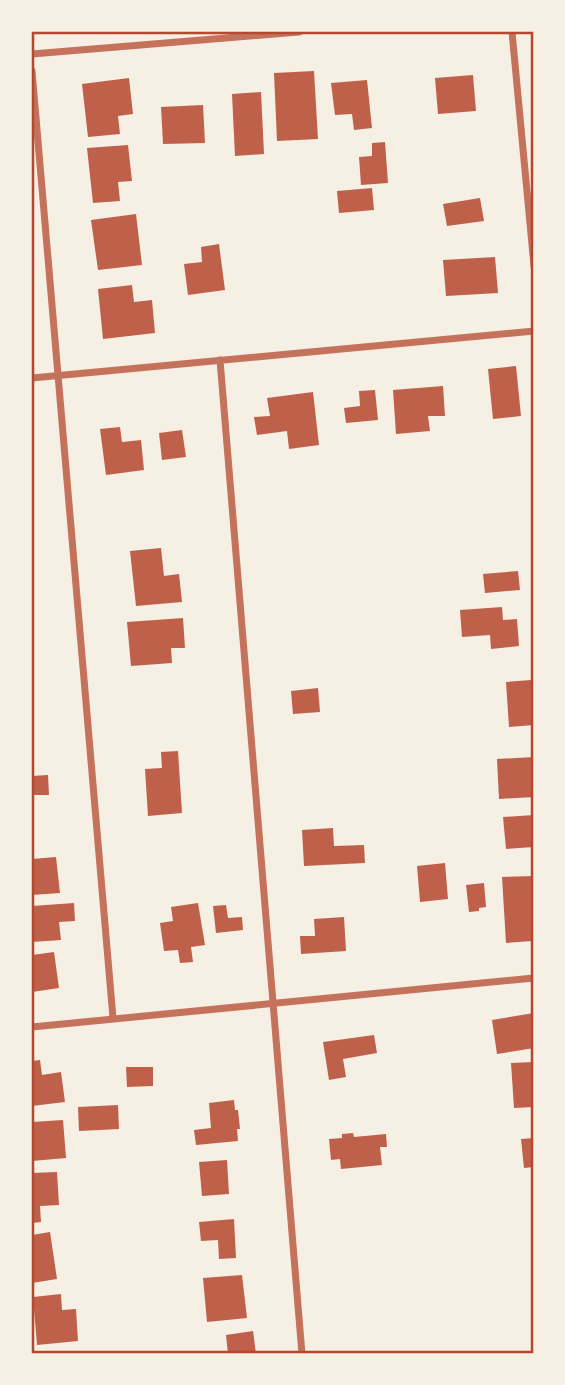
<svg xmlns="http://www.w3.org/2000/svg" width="565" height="1385" font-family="Commissioner,sans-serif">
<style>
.building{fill:#bf614a}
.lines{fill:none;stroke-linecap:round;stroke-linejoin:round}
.minor{stroke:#c5725c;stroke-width:7}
.neatline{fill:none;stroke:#b5482f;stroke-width:2.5}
</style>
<rect width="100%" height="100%" fill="#f6efe4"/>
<!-- building -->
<g class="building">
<polygon points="314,71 318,139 277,141 274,73"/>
<polygon points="473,75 476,111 438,114 435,78"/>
<polygon points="129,78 133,114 118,116 120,134 88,137 82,84"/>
<polygon points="367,80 372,128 354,130 352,114 335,115 331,83"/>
<polygon points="261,92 264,154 235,156 232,94"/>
<polygon points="203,105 205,143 163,144 161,107"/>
<polygon points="385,142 388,183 361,185 359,157 372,156 372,143"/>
<polygon points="128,145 132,181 118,182 120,201 93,203 87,148"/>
<polygon points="372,188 374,210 339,213 337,191"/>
<polygon points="480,198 484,221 447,226 443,204"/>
<polygon points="136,214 142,265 98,270 91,220"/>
<polygon points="219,244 225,290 188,295 184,264 202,262 201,247"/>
<polygon points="495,257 498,293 446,296 443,260"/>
<polygon points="132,285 134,302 152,300 155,333 103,339 98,289"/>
<polygon points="516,366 521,416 493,419 488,369"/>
<polygon points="443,386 445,416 428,416 430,431 396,434 393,390"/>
<polygon points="375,390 378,420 346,423 344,408 360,406 359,391"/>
<polygon points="313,392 319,445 289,449 287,431 257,435 254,417 270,416 267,398"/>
<polygon points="120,427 122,442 141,440 144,470 106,475 100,429"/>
<polygon points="182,430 186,457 162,460 159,433"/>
<polygon points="161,548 164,576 179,574 182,602 136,606 130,551"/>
<polygon points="518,571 520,590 485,593 483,574"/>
<polygon points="502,607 503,620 517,619 519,646 491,649 490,635 462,637 460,610"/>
<polygon points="183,618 185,648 171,648 172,663 131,666 127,622"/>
<polygon points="531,680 534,725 509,727 506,682"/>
<polygon points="318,688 320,712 293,714 291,691"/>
<polygon points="178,751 182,813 148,816 145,769 162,768 161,752"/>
<polygon points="534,757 534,797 499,799 497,759"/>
<polygon points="48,775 49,795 32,795 32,776"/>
<polygon points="534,815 534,847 506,849 503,817"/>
<polygon points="333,828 334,846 364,845 365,863 304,866 302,830"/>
<polygon points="56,857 60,893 32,895 32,859"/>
<polygon points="445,863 448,899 420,902 417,866"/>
<polygon points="534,876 532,941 506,943 502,877"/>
<polygon points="484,883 486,907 479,908 479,911 469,912 466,885"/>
<polygon points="74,903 75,921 59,922 61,940 32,942 32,906"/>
<polygon points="198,903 205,945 191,947 193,962 180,963 178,950 164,951 160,923 173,921 171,907"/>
<polygon points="226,905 228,918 242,917 243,930 216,933 213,906"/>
<polygon points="344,917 346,951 301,954 300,936 315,936 314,919"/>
<polygon points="54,952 59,988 32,992 32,955"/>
<polygon points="534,1013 534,1048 497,1054 492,1020"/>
<polygon points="374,1035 377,1053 343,1059 346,1077 329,1080 323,1042"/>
<polygon points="40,1060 42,1075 61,1072 65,1102 32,1106 32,1061"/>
<polygon points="534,1062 534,1107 514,1108 511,1063"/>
<polygon points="126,1067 153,1067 153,1086 127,1087"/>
<polygon points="234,1100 235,1110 238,1110 240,1129 237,1129 238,1141 196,1145 194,1130 211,1128 209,1103"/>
<polygon points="118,1105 119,1129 79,1131 78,1107"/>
<polygon points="63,1120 66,1158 32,1161 32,1122"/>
<polygon points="353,1133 354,1137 386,1134 387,1147 380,1147 382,1165 341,1169 340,1159 331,1160 329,1139 342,1138 342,1134"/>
<polygon points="534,1138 534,1167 524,1168 521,1139"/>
<polygon points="227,1160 229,1194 202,1196 199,1162"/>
<polygon points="57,1172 59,1205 40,1206 41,1222 32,1223 32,1173"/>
<polygon points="234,1219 236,1258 219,1259 218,1240 201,1241 199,1222"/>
<polygon points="50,1232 57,1279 32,1283 32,1235"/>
<polygon points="242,1275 247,1318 207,1322 203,1278"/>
<polygon points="61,1294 62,1310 76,1309 78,1341 37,1345 33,1297"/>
<polygon points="253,1331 256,1354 228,1354 226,1335"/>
</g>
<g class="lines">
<!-- minor -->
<g class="minor">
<polyline points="512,32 534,266"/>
<polyline points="32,54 299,32"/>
<polyline points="32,71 113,1018"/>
<polyline points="220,360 302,1354"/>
<polyline points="32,378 534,331"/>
<polyline points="32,1027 534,978"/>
</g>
</g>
<!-- border -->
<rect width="565" height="1385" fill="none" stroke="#f6efe4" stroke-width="66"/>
<rect x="33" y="33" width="499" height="1319" class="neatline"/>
</svg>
